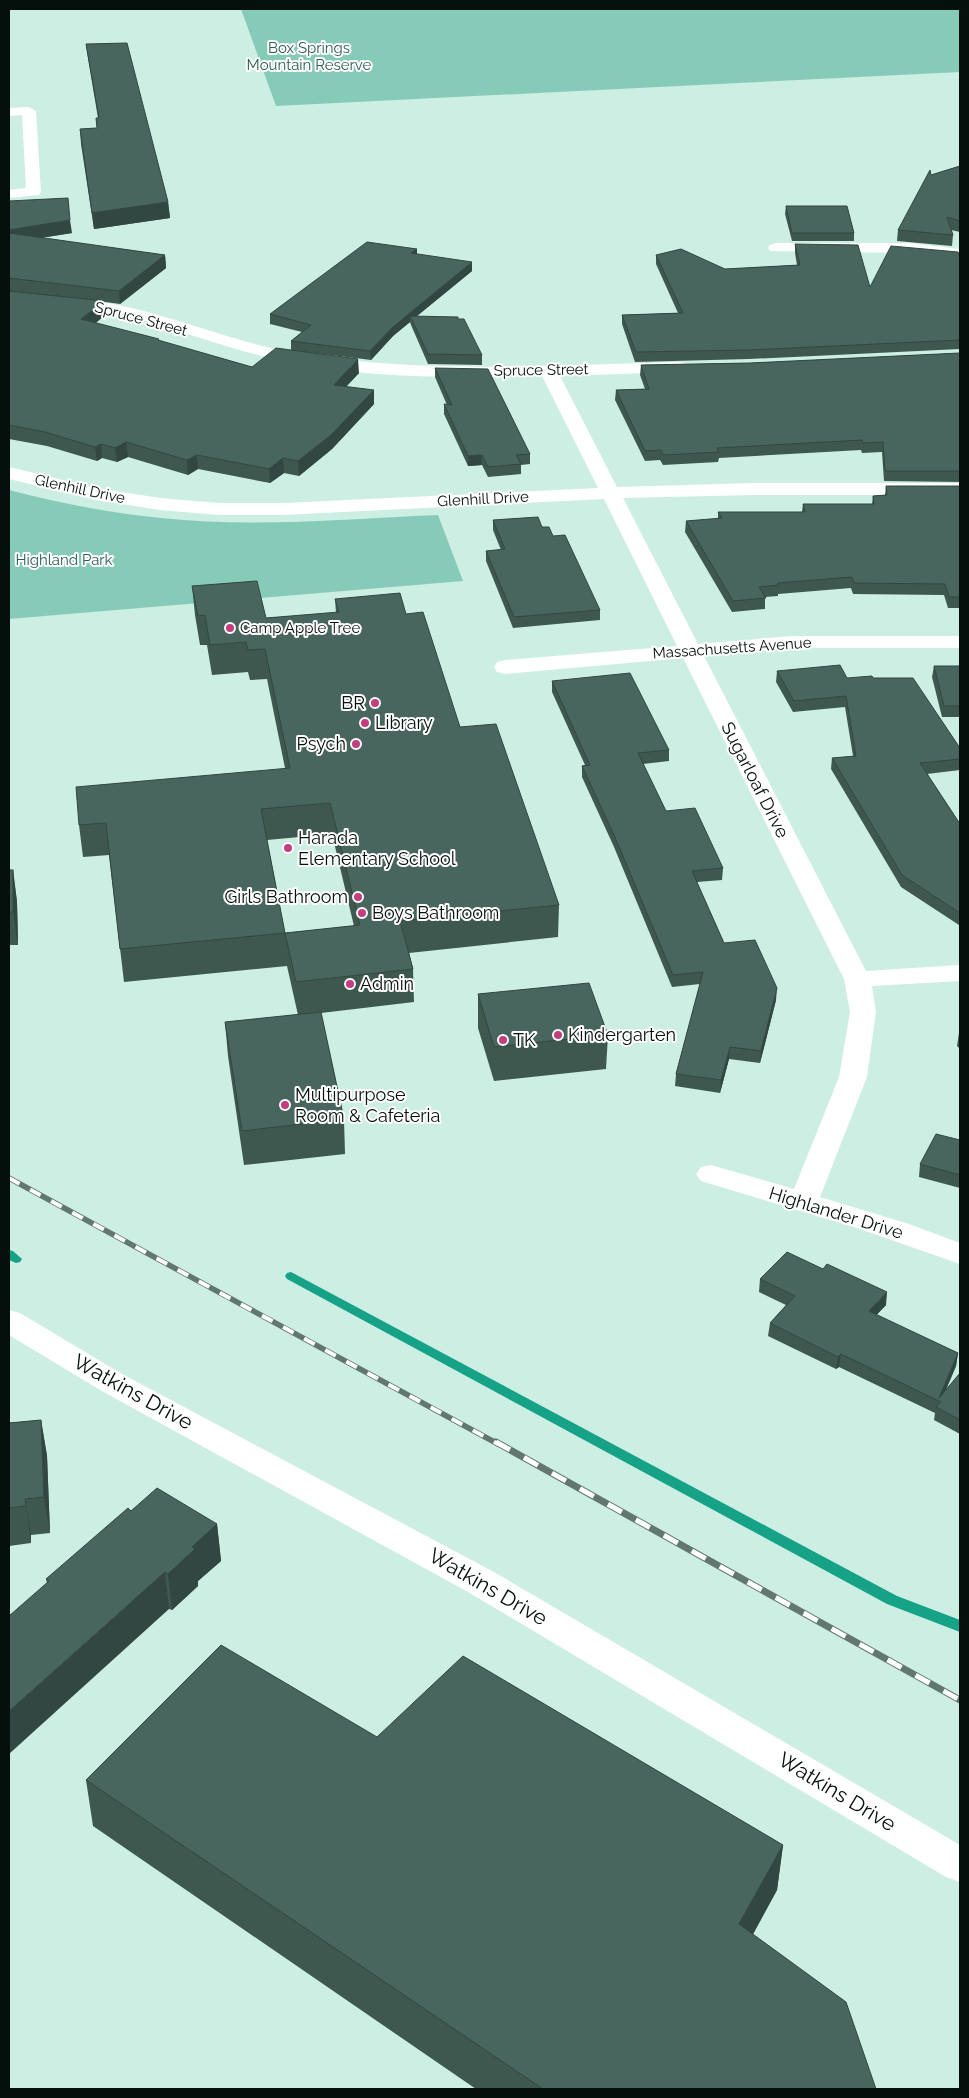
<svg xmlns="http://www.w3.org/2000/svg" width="969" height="2098" font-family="Raleway,sans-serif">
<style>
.green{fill:#86cbb7}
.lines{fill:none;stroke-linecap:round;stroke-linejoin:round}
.stream{fill:#15a286;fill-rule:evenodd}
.minor{fill:#fff;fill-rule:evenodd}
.tertiary{fill:#fff;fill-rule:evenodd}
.rail-far1-casing{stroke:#617770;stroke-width:5.5}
.rail-casing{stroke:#617770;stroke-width:7}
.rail-far1{stroke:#fff;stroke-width:4;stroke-dasharray:12;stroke-linecap:butt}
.rail{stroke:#fff;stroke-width:5;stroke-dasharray:16;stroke-linecap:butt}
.wall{fill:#3e5850;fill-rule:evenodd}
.shaded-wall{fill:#324741}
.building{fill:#48665d;stroke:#324741;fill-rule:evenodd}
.poi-dot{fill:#c33d7f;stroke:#fff;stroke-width:2}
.labels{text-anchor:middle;stroke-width:4;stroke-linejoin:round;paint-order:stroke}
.far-park-label{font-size:15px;fill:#2c5e51;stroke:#fff}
.far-street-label{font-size:15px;fill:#05100d;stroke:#fff}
.far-poi-label{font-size:15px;fill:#05100d;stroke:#fff;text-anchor:start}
.poi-label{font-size:18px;fill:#05100d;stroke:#fff;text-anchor:start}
.street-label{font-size:18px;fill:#05100d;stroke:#fff}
.near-street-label{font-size:21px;fill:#05100d;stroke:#fff}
</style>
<rect width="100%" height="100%" fill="#cceee3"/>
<!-- green -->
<g class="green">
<polygon points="241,9 960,9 960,72 276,106"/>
<path d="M 9,490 C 59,503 109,513 161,518 C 253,528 346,519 438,515 L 463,581 L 9,619 Z"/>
</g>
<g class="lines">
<!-- stream -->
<g class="stream">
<polygon points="9,1250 13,1251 22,1259 20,1262 16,1263 9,1260"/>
<polygon points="291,1272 897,1596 960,1620 960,1632 887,1604 287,1279 285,1276 287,1273"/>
</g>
<!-- minor -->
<g class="minor">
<polygon points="29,107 36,111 41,192 39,195 9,198 9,190 26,188 22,115 9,116 9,108"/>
<polygon points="776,243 909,243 960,249 960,259 909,253 770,251 768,248 770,245"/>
<path d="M 9,293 C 53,295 97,299 140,310 C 194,324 246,345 301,354 C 426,374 553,365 679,362 L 685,363 L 688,367 L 685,371 L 679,372 L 560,376 L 617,487 L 754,483 L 960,483 L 960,495 L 754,495 L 623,498 L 698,644 L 792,636 L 960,636 L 960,648 L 792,648 L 704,656 L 866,971 L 960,965 L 960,981 L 872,986 L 876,1012 L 867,1077 L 820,1197 L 909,1224 L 960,1243 L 960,1264 L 857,1228 L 701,1181 L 696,1174 L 701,1167 L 711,1165 L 794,1189 L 839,1077 L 850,1012 L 844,979 L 683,658 L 505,674 L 497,672 L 494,667 L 497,662 L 505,660 L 677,646 L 604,499 L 284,515 L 219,515 L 160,510 L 96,500 L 9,479 L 9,467 L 96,488 L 160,498 L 219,503 L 284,503 L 598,488 L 542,376 C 455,378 364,379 278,360 C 228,349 179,329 129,317 C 90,308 49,304 9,303 Z"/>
</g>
<!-- tertiary -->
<polygon class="tertiary" points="9,1310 20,1313 122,1374 494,1572 960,1845 960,1882 946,1877 468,1592 100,1390 9,1335"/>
<!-- rail-far1 casing -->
<g class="rail-far1-casing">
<polyline id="rail-far1" points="9,1178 498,1444"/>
</g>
<!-- rail casing -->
<g class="rail-casing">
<polyline id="rail" points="496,1442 960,1700"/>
</g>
<!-- rail-far1 -->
<use href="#rail-far1" class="rail-far1"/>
<!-- rail -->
<use href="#rail" class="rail"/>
</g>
<!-- wall -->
<g class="wall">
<polygon points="86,44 168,202 170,218 94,229 81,144 80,129 97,128 96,118 98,118 88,58"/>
<polygon points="960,166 960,232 951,230 953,235 952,246 897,241 898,230 931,175"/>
<polygon points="9,201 72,233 40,238 165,255 166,268 120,304 105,302 106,314 96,323 252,367 291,350 291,341 302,332 270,324 270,314 417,249 417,254 472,271 417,316 458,319 482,355 482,365 428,364 411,325 410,322 393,336 371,360 306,352 359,373 346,387 374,404 332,449 299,476 284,473 270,483 198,469 188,475 128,457 117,462 102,458 97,461 47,446 9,439"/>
<polygon points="786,206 854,233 854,241 792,241 785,214"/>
<polygon points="795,244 870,287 960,258 960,349 749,359 635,362 622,324 622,315 678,313 656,264 656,255 725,269 797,265 795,253"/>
<polygon points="960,353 960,482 884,481 882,452 862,453 861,450 719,458 718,462 663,465 660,460 645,461 615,400 616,390 645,389 640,375 641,365 750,363"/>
<polygon points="435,368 530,454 530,464 521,465 521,474 488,477 482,465 468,466 444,414 444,404 447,405 435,377"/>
<polygon points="886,486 960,486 960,608 948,608 944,595 853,594 851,588 778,594 778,596 765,597 765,609 732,612 685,532 686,521 718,519 718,512 802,512 803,504 872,504 873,496 885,495"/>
<polygon points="493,520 542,527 553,536 600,610 600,620 513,628 486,561 486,551 501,550 493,530"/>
<path d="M 192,586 L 266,618 L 336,613 L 335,599 L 406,614 L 460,727 L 559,905 L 558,937 L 409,953 L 413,969 L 414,1002 L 321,1013 L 344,1119 L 345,1154 L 244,1165 L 228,1056 L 225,1022 L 298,1015 L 287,966 L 124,982 L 109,855 L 83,857 L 79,825 L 285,768 L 267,679 L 250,680 L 248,672 L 212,675 L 207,645 L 200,645 L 195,615 ZM 332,834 L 354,926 L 285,933 L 267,840 Z"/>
<polygon points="934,666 960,666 960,717 942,717 932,677"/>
<polygon points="777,671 847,678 873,678 960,748 960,770 927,774 960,824 960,924 959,925 901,887 831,769 832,758 853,756 845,707 793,712 776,682"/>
<polygon points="552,681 669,750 669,761 643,764 666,811 723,868 722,880 697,882 724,943 776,1000 760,1063 729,1059 720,1093 675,1086 676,1074 700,984 672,987 614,847 582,777 582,766 585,765 552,692"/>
<polygon points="9,870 13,870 17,902 18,945 9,945"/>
<polygon points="478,994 608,1035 606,1069 494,1081 478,1028"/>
<polygon points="959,1033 960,1033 960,1049 957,1046"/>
<polygon points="960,1140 960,1188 919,1177 920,1164"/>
<polygon points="760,1279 886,1305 876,1315 958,1353 956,1366 946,1390 960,1373 960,1434 934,1420 935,1413 839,1367 836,1369 768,1336 770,1323 786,1305 759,1292"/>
<polygon points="41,1420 47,1456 50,1533 31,1535 31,1543 9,1546 9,1423"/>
<polygon points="131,1511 217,1524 221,1561 198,1581 198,1586 172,1610 169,1609 47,1583 46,1579"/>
<polygon points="86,1780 783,1845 777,1890 753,1934 876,2089 476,2089 93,1826"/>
</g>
<!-- shaded-wall -->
<g class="shaded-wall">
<polygon points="168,202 170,218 94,229 92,213"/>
<polygon points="70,220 72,233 9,243 9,230"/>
<polygon points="417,249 417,258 411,253"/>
<polygon points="165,255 166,268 120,304 119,291"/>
<polygon points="472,262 472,271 412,320 410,316 410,322 393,336 371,360 370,351 393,327"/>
<polygon points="105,301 106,314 83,333 81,319"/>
<polygon points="358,359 359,373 334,399 334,385"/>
<polygon points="374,390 374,404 332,449 299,476 298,461"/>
<polygon points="126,442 128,457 117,462 115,448"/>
<polygon points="101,444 102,458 97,461 95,447"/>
<polygon points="197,455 198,469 188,475 187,460"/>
<polygon points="482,455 482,465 468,466 468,456"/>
<polygon points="283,458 284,473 270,483 269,469"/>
<polygon points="13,870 17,902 18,945 13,912"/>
<polygon points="960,913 960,924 959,925"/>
<polygon points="777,988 776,1000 760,1063 761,1051"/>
<polygon points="730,1047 729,1059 720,1093 721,1080"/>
<polygon points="887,1292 886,1305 868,1324 869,1311"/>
<polygon points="958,1353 956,1366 940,1403 941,1402 939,1398"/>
<polygon points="841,1354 839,1367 836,1369 838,1357"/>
<polygon points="41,1420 47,1456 50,1533 44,1497"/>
<polygon points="25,1499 31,1535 31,1543 26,1506"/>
<polygon points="217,1524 221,1561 198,1581 198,1586 172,1610 168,1574 192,1547"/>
<polygon points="165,1572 169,1609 9,1754 9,1711"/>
<polygon points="783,1845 777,1890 734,1969 739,1924"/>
</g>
<!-- building -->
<g class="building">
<polygon points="127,43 168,202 92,213 80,129 97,128 96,118 99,118 86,44"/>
<polygon points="960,166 960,221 947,217 953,235 898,230 930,170 931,175"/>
<polygon points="68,198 70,220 9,230 9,201"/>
<polygon points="786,206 847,206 854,233 792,233"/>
<polygon points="9,233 165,255 119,291 9,278"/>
<polygon points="367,242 417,249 411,253 472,262 393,327 370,351 291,341 311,325 270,314"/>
<polygon points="795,244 858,245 870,287 891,246 958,252 960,258 960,340 750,350 636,352 622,315 683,313 656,255 681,249 725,269 800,265"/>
<polygon points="9,291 105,301 81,319 159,339 158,340 252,367 276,348 358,359 334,385 374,390 331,435 298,461 283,458 269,469 197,455 187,460 126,442 115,448 101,444 95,447 45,432 9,425"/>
<polygon points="410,316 458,317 458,319 464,319 482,355 428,354"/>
<polygon points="960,353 960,471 885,471 883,442 863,443 862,440 717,448 719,452 663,455 661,450 645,451 616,390 649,389 641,365 750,363"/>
<polygon points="435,368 488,369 530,454 516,455 521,464 488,467 482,455 468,456 444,404 452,405"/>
<polygon points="886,486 960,486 960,597 949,597 945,584 854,583 852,577 778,583 779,585 759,587 766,598 733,601 686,521 722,518 718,512 805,512 803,504 874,504 873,496 887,495"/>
<polygon points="538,517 542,527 549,527 553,536 565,535 600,610 514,617 486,551 505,549 493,520"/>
<path d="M 257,581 L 266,618 L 339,612 L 335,599 L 400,593 L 406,614 L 423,612 L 460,727 L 496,724 L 559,905 L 400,921 L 413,969 L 296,982 L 285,933 L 120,949 L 106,823 L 79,825 L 76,787 L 290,768 L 265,649 L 248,650 L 246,642 L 210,645 L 205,615 L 198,616 L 192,586 ZM 330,803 L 360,925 L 285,933 L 261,809 Z"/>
<polygon points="840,665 847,678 872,676 873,678 913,678 960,748 960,759 920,763 960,824 960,913 902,875 832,758 856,756 846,696 794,701 777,671"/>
<polygon points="934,666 960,666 960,706 944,706"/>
<polygon points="630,673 669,750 638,753 666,811 695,808 723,868 692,871 724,943 755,940 777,988 761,1051 730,1047 721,1080 676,1074 703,972 673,975 614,835 582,766 590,765 552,681"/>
<rect x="9" y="870" width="4" height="42"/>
<polygon points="589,983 608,1035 494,1047 478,994"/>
<polygon points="321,1012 344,1119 242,1131 225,1022"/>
<polygon points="936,1134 960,1140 960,1175 920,1164"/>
<polygon points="787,1252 823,1269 827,1264 887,1292 869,1311 958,1353 939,1398 960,1373 960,1420 936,1407 941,1402 841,1354 838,1357 770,1323 795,1296 760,1279"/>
<polygon points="41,1420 44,1497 25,1499 26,1506 9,1508 9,1423"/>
<polygon points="157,1488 217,1524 192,1547 195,1549 168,1574 165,1572 9,1711 9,1616 49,1581 46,1579 128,1508 131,1511"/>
<polygon points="221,1645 377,1737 463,1656 783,1845 739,1924 846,2002 876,2089 543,2089 86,1780"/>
</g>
<!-- markers -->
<g class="poi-dot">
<circle cx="230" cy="628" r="5"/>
<circle cx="375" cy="703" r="5"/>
<circle cx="365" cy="723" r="5"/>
<circle cx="356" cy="744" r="5"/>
<circle cx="288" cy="848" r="5"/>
<circle cx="358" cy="897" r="5"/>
<circle cx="362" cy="913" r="5"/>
<circle cx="350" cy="984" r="5"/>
<circle cx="558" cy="1035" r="5"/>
<circle cx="503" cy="1040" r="5"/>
<circle cx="285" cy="1105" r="5"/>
</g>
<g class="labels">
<!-- far-park labels -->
<g class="far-park-label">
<text x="309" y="53">Box Springs<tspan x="309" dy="17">Mountain Reserve</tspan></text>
<text x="64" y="565">Highland Park</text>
</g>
<!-- far-street labels -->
<g class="far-street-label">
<text transform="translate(141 319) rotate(15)" y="5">Spruce Street</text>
<text transform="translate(541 370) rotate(-1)" y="5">Spruce Street</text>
<text transform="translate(80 489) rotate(12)" y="5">Glenhill Drive</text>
<text transform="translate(483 499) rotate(-3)" y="5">Glenhill Drive</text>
<text transform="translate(732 648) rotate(-4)" y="5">Massachusetts Avenue</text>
</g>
<!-- far-poi labels -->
<g class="far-poi-label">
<text x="240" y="633">Camp Apple Tree</text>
</g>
<!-- poi labels -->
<g class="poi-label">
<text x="365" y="709" text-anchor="end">BR</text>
<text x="375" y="729">Library</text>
<text x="346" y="750" text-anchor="end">Psych</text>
<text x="298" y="844">Harada<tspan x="298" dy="21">Elementary School</tspan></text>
<text x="348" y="903" text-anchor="end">Girls Bathroom</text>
<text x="372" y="919">Boys Bathroom</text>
<text x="360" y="990">Admin</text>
<text x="568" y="1041">Kindergarten</text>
<text x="513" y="1046">TK</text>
<text x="295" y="1101">Multipurpose<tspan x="295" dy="21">Room &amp; Cafeteria</tspan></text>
</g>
<!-- street labels -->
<g class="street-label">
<text transform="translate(755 780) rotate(63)" y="6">Sugarloaf Drive</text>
<text transform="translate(836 1213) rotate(17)" y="6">Highlander Drive</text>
</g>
<!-- near-street labels -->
<g class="near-street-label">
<text transform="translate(133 1392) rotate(29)" y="7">Watkins Drive</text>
<text transform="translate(488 1587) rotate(30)" y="7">Watkins Drive</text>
<text transform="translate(837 1792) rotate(31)" y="7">Watkins Drive</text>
</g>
</g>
<!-- border -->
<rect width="969" height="2098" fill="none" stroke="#05100d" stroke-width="20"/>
</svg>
